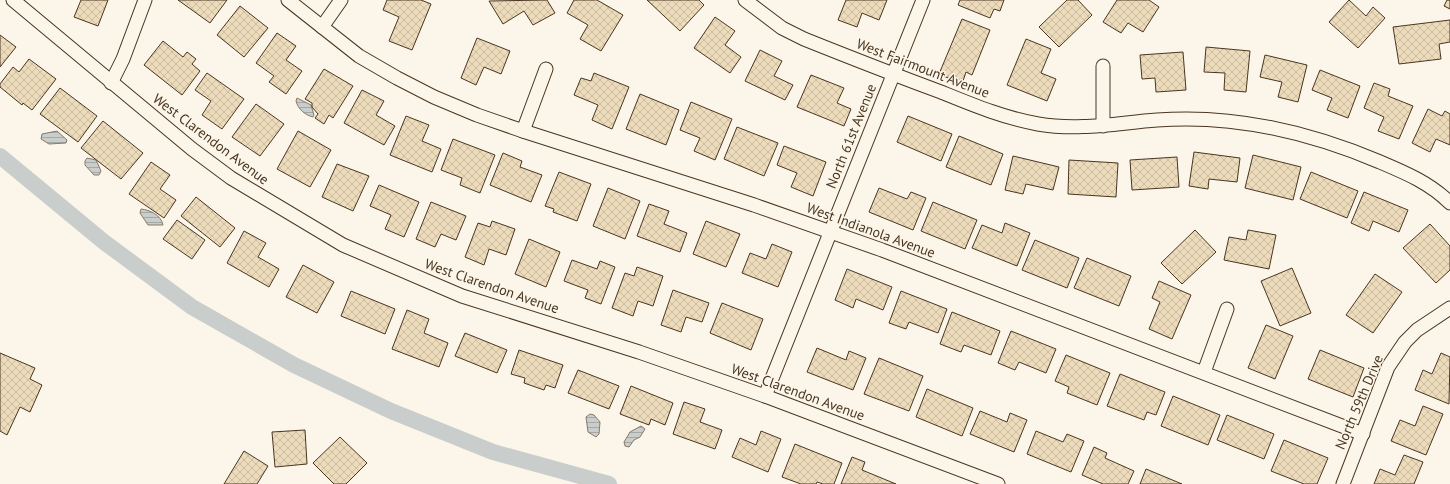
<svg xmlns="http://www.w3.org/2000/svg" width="1450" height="484" font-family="'PT Sans',sans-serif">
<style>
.water{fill:url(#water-rules);stroke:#887966}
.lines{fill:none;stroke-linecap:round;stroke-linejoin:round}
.canal{stroke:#c9cecd;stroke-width:16}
.building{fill:url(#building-cross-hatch);stroke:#4a3520}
.minor-casing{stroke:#4a3520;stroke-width:15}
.minor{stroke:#fbf6e9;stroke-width:13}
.labels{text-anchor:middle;stroke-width:3;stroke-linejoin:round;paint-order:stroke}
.street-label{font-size:14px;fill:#4a3520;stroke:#fbf6e9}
</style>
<defs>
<pattern id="water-rules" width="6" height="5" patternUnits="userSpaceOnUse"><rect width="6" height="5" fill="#c9cecd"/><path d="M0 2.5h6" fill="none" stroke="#a5a8a6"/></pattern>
<pattern id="building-cross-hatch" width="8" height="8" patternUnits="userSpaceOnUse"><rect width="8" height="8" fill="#ecdcbc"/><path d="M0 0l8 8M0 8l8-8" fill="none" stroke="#ccbda1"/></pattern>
</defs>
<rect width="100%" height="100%" fill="#fbf6e9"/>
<!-- water -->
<g class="water">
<path d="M 297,98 L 311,105 L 314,115 L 313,117 C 305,115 298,109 296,101 Z"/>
<polygon points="57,131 67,140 66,143 49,144 41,139 42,134"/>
<polygon points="87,158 96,160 101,171 99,175 94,175 85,165 85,161"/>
<path d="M 141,209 C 150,210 161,215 163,225 L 148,225 L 140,213 Z"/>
<polygon points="590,414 594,415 600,422 599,434 596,437 588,432 586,417"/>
<polygon points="641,426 645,429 640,437 634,440 629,447 625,446 624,442 630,432"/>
</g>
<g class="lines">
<!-- canal -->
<polyline class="canal" points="0,156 104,242 192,307 294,365 391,411 493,452 609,484"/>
</g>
<!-- building -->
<g class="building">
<polygon points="81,0 108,0 98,26 74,17"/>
<polygon points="178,0 227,0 210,23"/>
<polygon points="387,0 421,0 431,4 412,50 389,41 399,17 383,10"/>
<polygon points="547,0 555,13 533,25 524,11 503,24 489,1"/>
<polygon points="574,0 597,0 623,15 601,51 580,39 588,25 567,13"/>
<polygon points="647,0 699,0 704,5 680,31"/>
<polygon points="846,0 887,0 879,20 862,13 857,27 838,20"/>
<polygon points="960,0 1004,0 1000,11 994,9 990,18 958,5"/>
<polygon points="1067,0 1078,0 1092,15 1059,47 1039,27"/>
<polygon points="1117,0 1149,0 1159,7 1143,32 1128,23 1121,33 1103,22"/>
<polygon points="1349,0 1366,16 1373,7 1385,18 1358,48 1329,22"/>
<polygon points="1447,0 1450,0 1450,9 1444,6"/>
<polygon points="240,6 268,28 244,57 217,35"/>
<polygon points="715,17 735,31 725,45 741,57 730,73 694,48"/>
<polygon points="962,19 990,30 972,75 966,72 962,84 939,74"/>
<polygon points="1450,20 1450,42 1439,44 1441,59 1399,64 1393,27"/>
<polygon points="277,33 296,46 286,60 302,71 286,94 269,82 274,76 256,63"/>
<polygon points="0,35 16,47 0,67"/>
<polygon points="477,38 510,51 501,74 484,67 476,85 461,78"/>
<polygon points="1026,39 1051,49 1041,73 1056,79 1047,101 1007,85"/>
<polygon points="163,41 183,57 187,52 196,59 192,64 200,71 182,95 144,65"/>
<polygon points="1206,47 1250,51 1246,92 1224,90 1225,73 1204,72"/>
<polygon points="760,50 782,61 774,76 793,85 785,100 745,81"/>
<polygon points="1183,52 1186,90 1156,92 1155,78 1142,79 1140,55"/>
<polygon points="1265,55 1307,65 1298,102 1278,97 1282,82 1260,77"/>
<polygon points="29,59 56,79 32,110 23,103 22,105 0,87 0,84 13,67 19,72"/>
<polygon points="324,69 353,86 333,118 329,115 324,124 315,118 318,114 312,107 312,103 305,99"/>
<polygon points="1320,70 1360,86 1348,118 1327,110 1332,98 1312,90"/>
<polygon points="207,73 244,99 222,129 202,115 211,101 195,90"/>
<polygon points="594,73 629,87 612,129 592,120 598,105 574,95 581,78 591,81"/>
<polygon points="811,75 844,88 837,103 851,109 844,126 797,107"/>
<polygon points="1374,83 1390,89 1388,96 1413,106 1399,139 1378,131 1384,117 1364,108"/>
<polygon points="60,88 97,116 78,142 40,114"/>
<polygon points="362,90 384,101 376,115 395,126 384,145 344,123"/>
<polygon points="640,94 679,110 666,145 626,129"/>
<polygon points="691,102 732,119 715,160 694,151 700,138 680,130"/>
<polygon points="256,104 284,124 260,156 232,137"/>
<polygon points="1428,109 1442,116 1445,111 1450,114 1450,145 1436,139 1430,152 1412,143"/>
<polygon points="406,116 429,125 422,141 441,149 432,172 390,155"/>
<polygon points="908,116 952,134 941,161 897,142"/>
<polygon points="103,121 143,153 121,179 81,148"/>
<polygon points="737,127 778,143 764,176 724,159"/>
<polygon points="298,131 331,150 310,187 277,169"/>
<polygon points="959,136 1003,154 991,185 946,167"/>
<polygon points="453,139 495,155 480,193 460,185 462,178 441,170"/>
<polygon points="784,146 826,162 813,196 791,187 797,173 777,165"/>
<polygon points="1194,152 1240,158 1237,182 1209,179 1208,189 1189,186"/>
<polygon points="503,153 522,161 520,167 542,175 531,202 490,185"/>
<polygon points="1253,155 1301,167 1293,200 1245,188"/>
<polygon points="1013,156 1059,167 1053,190 1026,184 1023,194 1005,190"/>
<polygon points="1177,157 1179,187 1132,190 1130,160"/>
<polygon points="1069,160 1118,163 1116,197 1068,194"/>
<polygon points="151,162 170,175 160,189 176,200 164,218 129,194"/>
<polygon points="337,164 369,176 353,211 322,197"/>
<polygon points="559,172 591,184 577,221 553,212 554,209 545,206"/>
<polygon points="1311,172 1358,191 1347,218 1300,199"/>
<polygon points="379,185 419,202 404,237 385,229 391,215 370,206"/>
<polygon points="608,188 640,201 625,239 593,226"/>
<polygon points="879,188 907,199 911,192 926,198 913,230 869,212"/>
<polygon points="1364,192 1408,210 1399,232 1373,221 1369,231 1351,223"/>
<polygon points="196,197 235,228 220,247 181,216"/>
<polygon points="431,202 466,216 456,240 441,234 435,247 416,239"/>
<polygon points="933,202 977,220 965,249 921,231"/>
<polygon points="649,204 669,211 664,224 687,233 680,252 637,236"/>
<polygon points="177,220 205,240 192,259 163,239"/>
<polygon points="492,221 515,229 506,255 489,249 484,265 465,257 478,223 490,227"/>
<polygon points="706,221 740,234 726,267 693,254"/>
<polygon points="1005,223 1030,233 1017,266 972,248 982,225 1002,233"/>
<polygon points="1430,224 1450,246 1450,270 1436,283 1403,248"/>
<polygon points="1195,230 1216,252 1182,284 1161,263"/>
<polygon points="1248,230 1276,235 1269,269 1224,260 1229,237 1246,240"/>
<polygon points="244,231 266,243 258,257 279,269 269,287 227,263"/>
<polygon points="529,239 560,252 546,287 515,274"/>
<polygon points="1035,240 1079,258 1067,288 1022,270"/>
<polygon points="772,244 792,252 778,287 742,273 750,253 766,259"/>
<polygon points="1087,258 1131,276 1119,306 1074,288"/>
<polygon points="572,260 597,269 600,261 615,267 601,304 585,298 588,290 564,281"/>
<polygon points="303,265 334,282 317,313 286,297"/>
<polygon points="637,267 663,276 653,306 638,301 633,316 612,308 625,273 634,276"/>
<polygon points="1292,268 1311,313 1280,326 1261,281"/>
<polygon points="847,269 892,287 883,310 856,299 853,308 835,300"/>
<polygon points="1375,274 1402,292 1373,333 1346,315"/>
<polygon points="1159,281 1191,295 1172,339 1149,329 1160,302 1152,298"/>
<polygon points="673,290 709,303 702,322 686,317 681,332 661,325"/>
<polygon points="351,291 395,309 385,334 341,316"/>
<polygon points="901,291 947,309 938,333 909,322 906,329 889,323"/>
<polygon points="722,303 763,319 751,350 710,333"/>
<polygon points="407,310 429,319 424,333 448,343 439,367 392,349"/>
<polygon points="952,312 1000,331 991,355 964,345 961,352 940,344"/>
<polygon points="1266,325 1293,336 1275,379 1248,368"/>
<polygon points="1011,331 1056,349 1046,373 1019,362 1015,370 998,363"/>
<polygon points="465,333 507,350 497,373 455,356"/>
<polygon points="817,348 846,360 849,351 866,358 853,390 807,372"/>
<polygon points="519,350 563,365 555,388 546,385 544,390 524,383 525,378 511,374"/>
<polygon points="1320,350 1364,368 1353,397 1308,379"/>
<polygon points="0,353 35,368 30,379 42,385 30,412 20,407 7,435 0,431"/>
<polygon points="1441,353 1450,357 1449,404 1415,390 1423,370 1432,374"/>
<polygon points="1066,355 1110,373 1097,405 1067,393 1069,387 1055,381"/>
<polygon points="879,358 923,376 909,411 864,394"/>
<polygon points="578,370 619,386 609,409 568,393"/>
<polygon points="1120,374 1165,392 1156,415 1147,412 1144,420 1107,406"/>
<polygon points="631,386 673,403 665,425 651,419 649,425 620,414"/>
<polygon points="927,389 973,408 962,436 916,417"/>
<polygon points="1173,396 1220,415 1208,445 1161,426"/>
<polygon points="684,402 705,409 700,422 722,430 715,449 673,434"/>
<polygon points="1423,406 1443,414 1426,455 1391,441 1400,420 1415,426"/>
<polygon points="980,411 1007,422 1010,413 1027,420 1014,452 970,434"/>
<polygon points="1227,415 1274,434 1264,459 1217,440"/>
<polygon points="305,430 307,464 275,467 272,432"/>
<polygon points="761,431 781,439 768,472 732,457 740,438 756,445"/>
<polygon points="1036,431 1063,442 1067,434 1084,441 1071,472 1027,454"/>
<polygon points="340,437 367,463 346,484 334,484 313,463"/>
<polygon points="1284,440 1328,458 1317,484 1304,484 1271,471"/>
<polygon points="795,444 842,463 834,484 823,484 817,482 816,484 801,484 782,477"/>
<polygon points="1094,447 1107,453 1105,458 1134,471 1128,484 1103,484 1082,475"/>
<polygon points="244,451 268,466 257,484 224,484"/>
<polygon points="1404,455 1423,462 1414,484 1374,484 1380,469 1395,475"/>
<polygon points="852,457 865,462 862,470 896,484 841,484"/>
<polygon points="1146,469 1182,484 1140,484"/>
</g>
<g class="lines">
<!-- minor casing -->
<g class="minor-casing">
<g id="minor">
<polyline points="13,0 192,149 231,178 343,245 462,296 639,352 765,396 998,484"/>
<polyline points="288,0 359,56 397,78 434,97 477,115 523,131 754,205 882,250 1363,434"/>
<path d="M 745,0 L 782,28 L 804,39 C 849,57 895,75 941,92 C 973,105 1004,118 1038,124 C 1079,131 1117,123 1157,120 C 1235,114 1309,132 1380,162 C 1406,173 1430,183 1450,203"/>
<polyline points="322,27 341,0"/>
<polyline points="1103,66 1103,126"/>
<polyline points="111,83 123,59 145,0"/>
<polyline points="523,131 546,69"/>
<polyline points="1204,372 1227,309"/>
<polyline points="765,396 923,0"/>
<polyline points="1343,484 1388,367 1405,342 1417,330 1450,308"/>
</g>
</g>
<!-- minor -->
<use href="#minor" class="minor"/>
</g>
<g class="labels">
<!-- street labels -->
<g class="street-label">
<text transform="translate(923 68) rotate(21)" y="5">West Fairmount Avenue</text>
<text transform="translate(851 136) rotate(-68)" y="5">North 61st Avenue</text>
<text transform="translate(211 139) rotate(37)" y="5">West Clarendon Avenue</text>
<text transform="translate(871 230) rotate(20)" y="5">West Indianola Avenue</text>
<text transform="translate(492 286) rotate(19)" y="5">West Clarendon Avenue</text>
<text transform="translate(798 392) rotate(20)" y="5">West Clarendon Avenue</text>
<text transform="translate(1359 402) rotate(-67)" y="5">North 59th Drive</text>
</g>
</g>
</svg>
